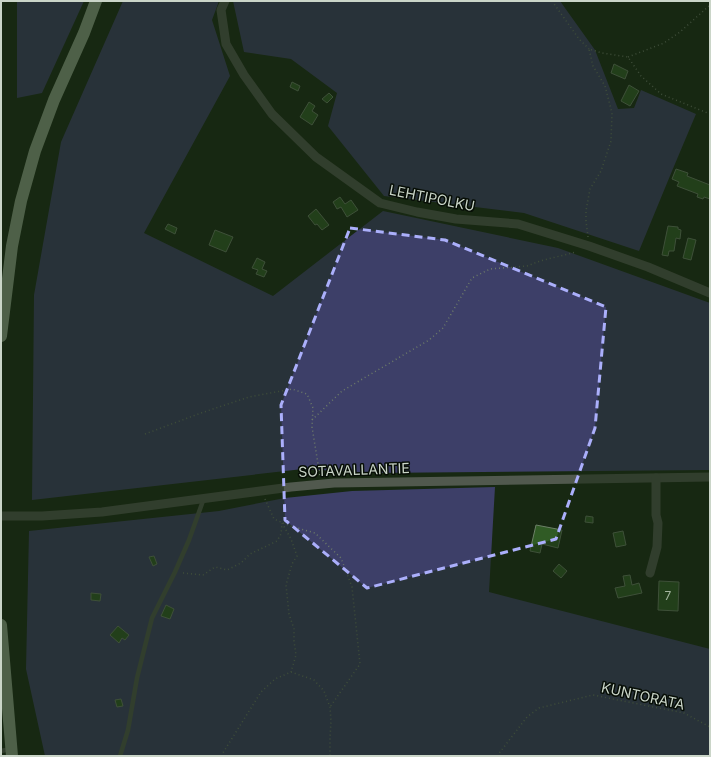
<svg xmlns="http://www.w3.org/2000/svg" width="711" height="757" font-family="Inter,sans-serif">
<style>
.green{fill:#3d3f68}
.building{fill:#305b25;stroke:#6c8067}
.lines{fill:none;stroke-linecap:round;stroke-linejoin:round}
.path{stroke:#6d7b69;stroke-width:1.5;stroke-dasharray:1 3;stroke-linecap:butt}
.service{stroke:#51594e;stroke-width:4.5}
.minor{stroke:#51594e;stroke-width:9}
.motorway{stroke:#90a58a;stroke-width:12}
.marked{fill:none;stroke:#abaffb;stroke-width:3;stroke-dasharray:8 5;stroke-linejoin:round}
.labels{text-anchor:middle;stroke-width:3;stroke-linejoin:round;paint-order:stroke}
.number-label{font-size:12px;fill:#a4b69f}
.street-label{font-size:14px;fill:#cad5c8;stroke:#070e06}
</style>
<rect width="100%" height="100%" fill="#172812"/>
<!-- green -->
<g class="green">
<polygon points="17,1 84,1 42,93 17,98"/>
<polygon points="123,1 219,1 212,20 230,76 144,233 273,296 383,211 558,248 710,303 710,470 372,473 303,469 32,500 34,295 61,142"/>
<polygon points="233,1 560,1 595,50 618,109 634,108 641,90 696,114 672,171 639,251 524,213 384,196 328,126 337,93 291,59 244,52"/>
<polygon points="495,487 489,592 710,649 710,756 45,756 26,669 29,531 219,511 285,498 352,491"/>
</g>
<!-- building -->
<g class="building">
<polygon points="614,64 628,71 625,79 611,73"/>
<polygon points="292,82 300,86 298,91 290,87"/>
<polygon points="629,85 639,91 630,106 621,101"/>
<polygon points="329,93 333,97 327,103 322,99"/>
<polygon points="309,102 315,106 312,111 318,115 312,125 300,117"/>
<polygon points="676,169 688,173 687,176 710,185 710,199 704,197 703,199 697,197 698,194 677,186 679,182 672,179"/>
<polygon points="340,197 345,204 351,200 358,210 347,217 341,207 337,209 333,202"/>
<polygon points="316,209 329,225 322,230 317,224 315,225 308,216"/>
<polygon points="168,224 177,228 175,234 165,229"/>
<polygon points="668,226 678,227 678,229 681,230 680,239 676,238 674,251 669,251 668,256 662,255"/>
<polygon points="215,230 233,237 226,252 209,245"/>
<polygon points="688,238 696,240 691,260 683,258"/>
<polygon points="257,258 265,262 262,269 267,271 264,277 256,274 258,270 252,268"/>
<polygon points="586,516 593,517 593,523 585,522"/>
<polygon points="536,525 562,530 558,548 542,544 540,553 530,551"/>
<polygon points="623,531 626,545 616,547 613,533"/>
<polygon points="154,556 157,564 153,566 149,557"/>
<polygon points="559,564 567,571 561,578 553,571"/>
<polygon points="630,575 632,585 639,583 642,593 618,598 615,588 625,586 623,576"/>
<polygon points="659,581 679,582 678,611 658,610"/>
<polygon points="91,593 101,594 100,601 91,600"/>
<polygon points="166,605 174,609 170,619 161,616"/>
<polygon points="118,626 129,635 125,640 122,638 119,643 110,635"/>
<polygon points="121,699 123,706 117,707 115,700"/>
</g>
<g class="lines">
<!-- path -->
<g class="path">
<polyline points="552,1 579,39 589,49"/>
<polyline points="628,57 664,43 680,32 710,5"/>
<polyline points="588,237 586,221 586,211 590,189 601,171 611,141 612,113 605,86 593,66 589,49 602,53 628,57 641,76 661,94 710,114"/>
<polyline points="312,420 342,391 429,340 443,328 472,278 490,269 527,266 540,261 576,252"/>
<polyline points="145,434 201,413 249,397 292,389 307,394 313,408 312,427 320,476"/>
<polyline points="265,499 274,519 290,526 315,533 341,558 352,587 360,664 330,707"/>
<polyline points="282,523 291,539 297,556 292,564 286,585 289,614 294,629 294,641 296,655 291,672"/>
<polyline points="183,573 203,575 215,567 227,570 241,563 250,554 277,541 281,534 282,524"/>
<polyline points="221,756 261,692 275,679 291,672 314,680 324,691 330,707 331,721 330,738 330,756"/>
<polyline points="497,756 527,717 539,708 593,695 684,713 710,727"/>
</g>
<!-- service -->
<g class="service">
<polyline points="1,751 11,749"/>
<polyline points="120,756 128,730 137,678 152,618 175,572 189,540 204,498"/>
</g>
<!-- minor -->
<g class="minor">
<polyline points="225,1 221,10 226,44 244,75 272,114 316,157 380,203 417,212 456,219 518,224 589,246 648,267 710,293"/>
<polyline points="1,516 42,516 102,512 291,487 334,483 710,477"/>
<polyline points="650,573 657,547 658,523 656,515 656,478"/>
</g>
<!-- motorway -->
<g class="motorway">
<polyline points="1,336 12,246 21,201 35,151 54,100 84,33 96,1"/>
<polyline points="1,625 12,756"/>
</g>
</g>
<!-- marked area -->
<path d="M0 0H711V757H0ZM 350,228 L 445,240 L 606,307 L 595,428 L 556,539 L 367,588 L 285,520 L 281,405 Z" fill="#172812" fill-opacity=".55" fill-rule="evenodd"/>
<path class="marked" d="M 350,228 L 445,240 L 606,307 L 595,428 L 556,539 L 367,588 L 285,520 L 281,405 Z"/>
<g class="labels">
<!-- number labels -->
<g class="number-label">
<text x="668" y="600">7</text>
</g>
<!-- street labels -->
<g class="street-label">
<text transform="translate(432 198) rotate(11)" y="5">LEHTIPOLKU</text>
<text transform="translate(354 470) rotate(-2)" y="5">SOTAVALLANTIE</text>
<text transform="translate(643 696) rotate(12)" y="5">KUNTORATA</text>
</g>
</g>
<!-- border -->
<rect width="711" height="757" fill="none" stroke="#cad5c8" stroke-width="4"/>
</svg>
